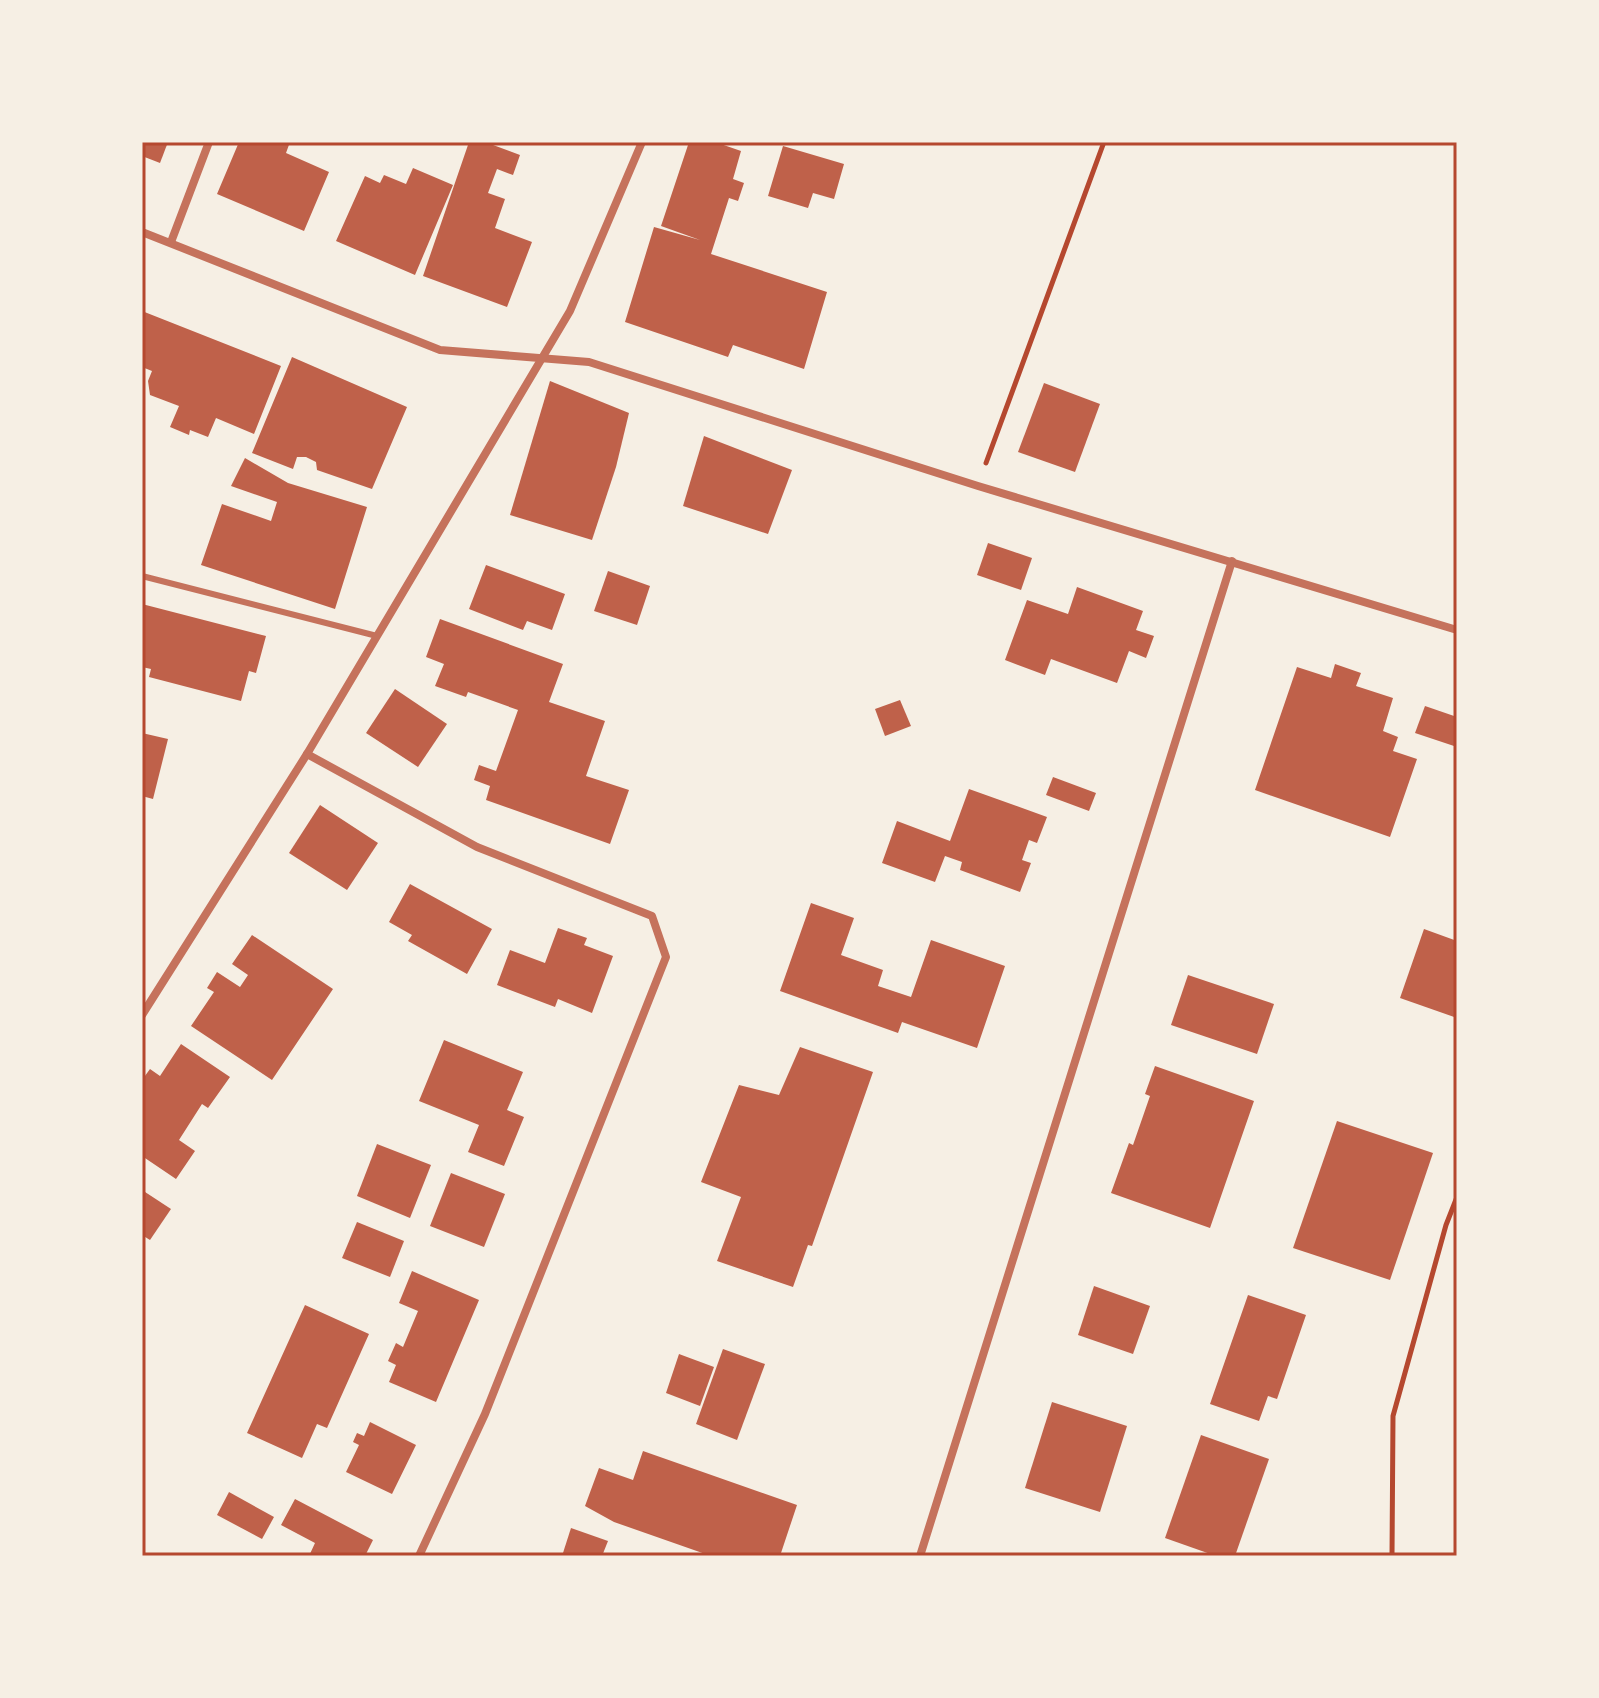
<svg xmlns="http://www.w3.org/2000/svg" width="1599" height="1698" font-family="Mulish,sans-serif">
<style>
.building{fill:#bf614a}
.lines{fill:none;stroke-linecap:round;stroke-linejoin:round}
.path{stroke:#b5482f;stroke-width:5}
.service{stroke:#c5725c;stroke-width:6}
.minor{stroke:#c5725c;stroke-width:8}
.neatline{fill:none;stroke:#b5482f;stroke-width:3}
</style>
<rect width="100%" height="100%" fill="#f6efe4"/>
<!-- building -->
<g class="building">
<polygon points="142,142 168,142 160,163 142,156"/>
<polygon points="239,142 290,142 286,153 329,172 304,231 217,194"/>
<polygon points="469,142 485,142 520,155 513,175 497,169 488,193 505,199 495,228 532,242 507,307 423,276"/>
<polygon points="689,142 715,142 741,151 733,179 744,183 738,201 729,198 711,254 827,292 804,369 733,345 728,357 625,322 654,227 700,240 661,226"/>
<polygon points="783,146 844,164 834,199 813,193 808,208 768,196"/>
<polygon points="413,168 453,185 415,275 336,241 365,176 380,183 384,175 406,184"/>
<polygon points="142,311 281,366 254,434 216,418 208,437 190,430 189,435 170,427 179,406 150,395 148,381 152,371 142,367"/>
<polygon points="292,357 407,407 372,489 317,470 316,462 306,457 297,457 293,469 252,453"/>
<polygon points="550,381 629,413 616,467 592,540 510,515"/>
<polygon points="1044,383 1100,404 1075,472 1018,452"/>
<polygon points="704,436 792,470 768,534 683,506"/>
<polygon points="245,458 288,483 367,507 335,609 201,565 222,504 271,521 277,502 231,486"/>
<polygon points="988,543 1032,558 1021,590 977,575"/>
<polygon points="486,565 565,594 552,630 527,621 523,630 469,609"/>
<polygon points="608,571 650,586 637,625 594,611"/>
<polygon points="1077,587 1143,611 1136,630 1154,636 1146,658 1129,651 1117,683 1051,659 1045,675 1005,660 1027,600 1068,614"/>
<polygon points="142,604 266,636 256,673 249,671 241,701 149,677 151,669 142,667"/>
<polygon points="440,619 563,664 549,702 605,721 586,776 629,790 610,844 486,800 490,786 474,780 479,765 496,771 518,710 468,692 466,697 435,686 444,664 426,657"/>
<polygon points="1335,664 1361,673 1356,686 1393,698 1383,731 1398,737 1393,751 1417,759 1390,837 1255,790 1297,667 1331,678"/>
<polygon points="395,689 447,724 418,767 366,733"/>
<polygon points="900,700 911,726 885,736 875,709"/>
<polygon points="1425,706 1457,717 1457,747 1415,733"/>
<polygon points="142,733 168,739 153,799 142,796"/>
<polygon points="1053,777 1096,793 1089,811 1046,795"/>
<polygon points="969,789 1047,817 1037,843 1029,840 1022,860 1031,863 1020,892 960,870 962,862 945,856 935,882 882,863 897,821 950,841"/>
<polygon points="320,805 378,843 347,890 289,853"/>
<polygon points="410,884 492,929 467,974 408,941 412,935 389,922"/>
<polygon points="811,903 854,918 841,955 883,970 878,986 911,997 931,940 1005,966 977,1048 902,1022 898,1033 780,991"/>
<polygon points="558,928 587,938 584,945 613,956 592,1013 558,999 555,1007 497,985 510,950 545,963"/>
<polygon points="1424,929 1457,941 1457,1018 1400,998"/>
<polygon points="252,935 333,989 272,1080 191,1026 214,992 207,988 217,972 240,987 248,975 232,964"/>
<polygon points="1188,975 1274,1004 1257,1054 1171,1025"/>
<polygon points="444,1040 523,1072 507,1110 524,1117 504,1166 468,1152 479,1125 419,1101"/>
<polygon points="181,1044 230,1077 208,1108 202,1104 179,1140 195,1151 176,1179 142,1156 142,1080 150,1069 160,1076"/>
<polygon points="800,1047 873,1072 812,1246 808,1245 793,1287 717,1261 741,1197 701,1182 739,1085 779,1095"/>
<polygon points="1155,1066 1254,1101 1210,1228 1111,1193 1129,1143 1133,1145 1150,1096 1145,1094"/>
<polygon points="1337,1121 1433,1153 1390,1280 1293,1248"/>
<polygon points="377,1144 431,1165 410,1218 357,1196"/>
<polygon points="451,1173 505,1194 484,1247 430,1226"/>
<polygon points="142,1190 171,1209 150,1240 142,1235"/>
<polygon points="357,1222 404,1241 390,1277 342,1258"/>
<polygon points="412,1271 479,1300 436,1402 389,1382 396,1365 388,1361 396,1343 403,1347 418,1311 399,1303"/>
<polygon points="1094,1286 1150,1306 1133,1354 1078,1335"/>
<polygon points="1248,1295 1306,1315 1277,1399 1268,1396 1259,1421 1210,1404"/>
<polygon points="305,1305 369,1334 327,1428 317,1424 302,1458 247,1433"/>
<polygon points="723,1349 765,1364 737,1440 696,1424"/>
<polygon points="679,1354 714,1367 700,1406 666,1393"/>
<polygon points="1052,1402 1127,1426 1100,1512 1025,1488"/>
<polygon points="370,1422 416,1445 392,1494 346,1472 359,1445 353,1442 357,1433 364,1436"/>
<polygon points="1201,1435 1269,1459 1235,1556 1216,1556 1165,1538"/>
<polygon points="643,1451 797,1505 780,1556 711,1556 614,1522 585,1506 599,1468 633,1480"/>
<polygon points="229,1492 274,1517 262,1539 217,1515"/>
<polygon points="295,1499 373,1540 365,1556 309,1556 315,1543 281,1525"/>
<polygon points="571,1528 608,1541 602,1556 562,1556"/>
</g>
<g class="lines">
<!-- path -->
<g class="path">
<polyline points="986,463 1104,142"/>
<polyline points="1392,1556 1393,1416 1446,1225 1457,1197"/>
</g>
<!-- service -->
<polyline class="service" points="142,576 377,636"/>
<!-- minor -->
<g class="minor">
<polyline points="142,232 440,350 589,362 978,486 1457,630"/>
<polyline points="171,242 209,142"/>
<polyline points="307,754 477,847 652,916 666,957 485,1414 419,1556"/>
<polyline points="142,1015 307,754 570,311 642,142"/>
<polyline points="920,1556 1232,561"/>
</g>
</g>
<!-- border -->
<rect width="1599" height="1698" fill="none" stroke="#f6efe4" stroke-width="288"/>
<rect x="144" y="144" width="1311" height="1410" class="neatline"/>
</svg>
